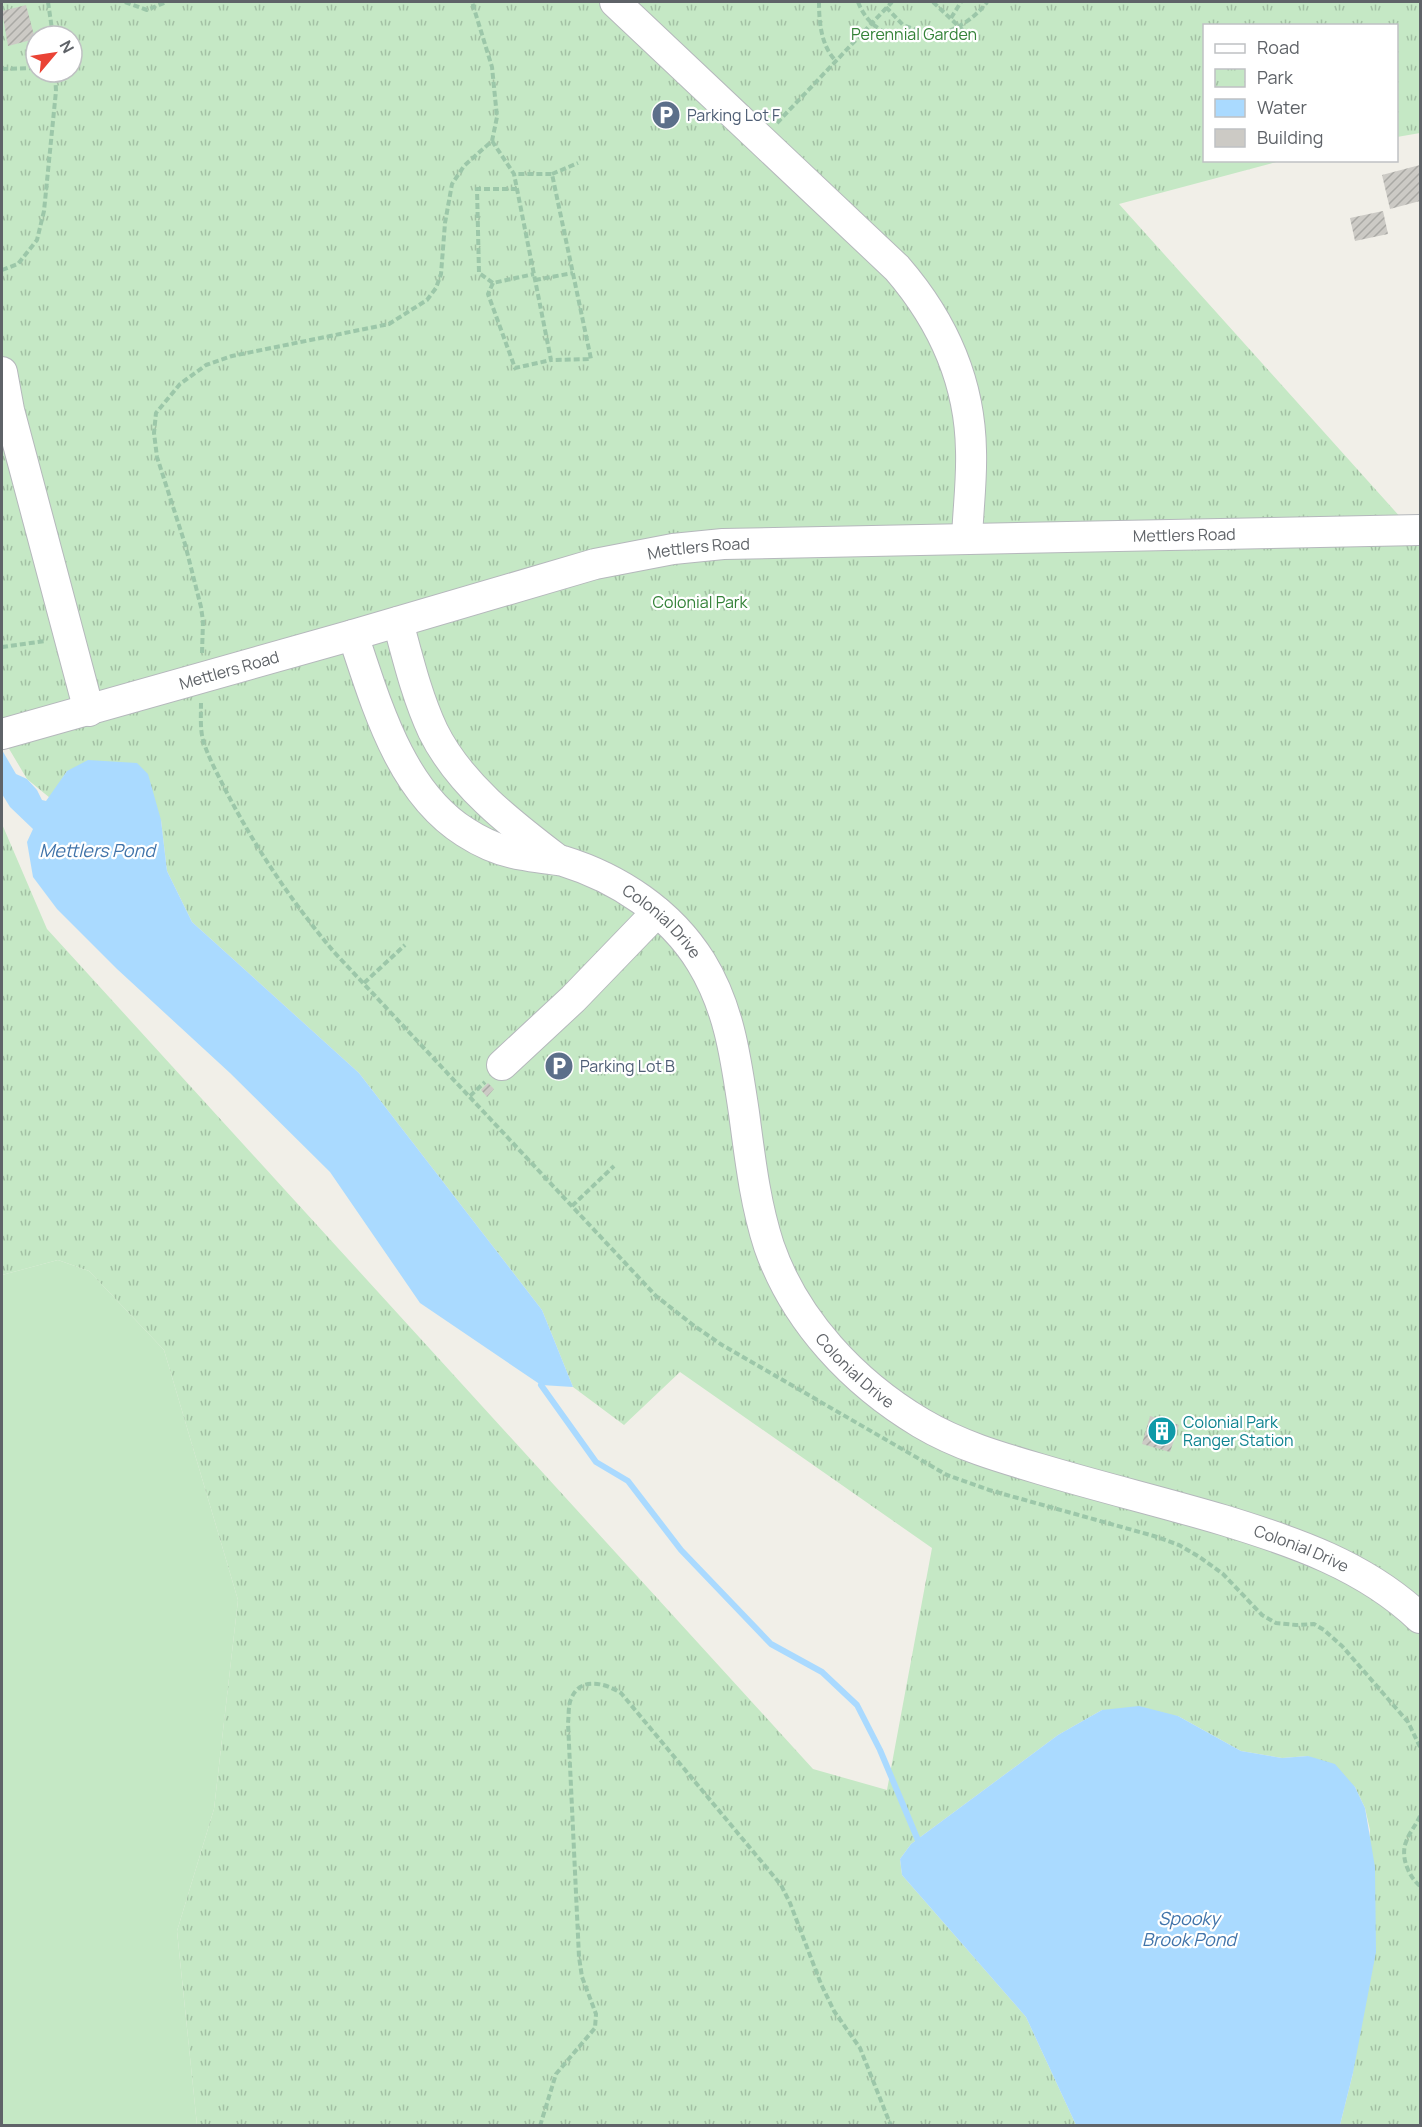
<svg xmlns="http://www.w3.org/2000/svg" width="1422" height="2127" font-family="Manrope,sans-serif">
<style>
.green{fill:#c5e8c5}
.park{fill:url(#park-tufts);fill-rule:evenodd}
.water{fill:#aadaff}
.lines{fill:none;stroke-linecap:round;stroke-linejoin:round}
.stream{stroke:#aadaff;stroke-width:6}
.building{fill:url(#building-hatch)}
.minor-casing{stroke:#b5b8bc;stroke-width:32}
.path{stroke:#9cc7a9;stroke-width:4;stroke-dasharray:6 3;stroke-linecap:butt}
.minor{stroke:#fff;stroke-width:30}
.labels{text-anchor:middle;stroke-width:4.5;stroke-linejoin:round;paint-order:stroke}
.park-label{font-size:16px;fill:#348238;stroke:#fff}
.service-label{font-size:16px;fill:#4e5e75;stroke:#fff;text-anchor:start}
.street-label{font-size:16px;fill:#5f6368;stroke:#fff}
.culture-label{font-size:16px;fill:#0d838f;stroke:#fff;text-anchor:start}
.water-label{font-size:18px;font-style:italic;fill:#4174aa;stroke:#fff}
</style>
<defs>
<pattern id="park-tufts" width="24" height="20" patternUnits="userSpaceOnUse" patternTransform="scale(1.5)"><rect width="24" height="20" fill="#c5e8c5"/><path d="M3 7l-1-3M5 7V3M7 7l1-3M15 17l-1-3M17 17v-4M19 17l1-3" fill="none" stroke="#a3c0a4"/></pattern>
<pattern id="building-hatch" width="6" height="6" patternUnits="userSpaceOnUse" patternTransform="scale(1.5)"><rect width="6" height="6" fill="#cccac5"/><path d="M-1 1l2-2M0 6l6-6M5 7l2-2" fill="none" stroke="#a9a8a4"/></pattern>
</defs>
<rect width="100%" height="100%" fill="#f1efe8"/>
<!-- green -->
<polygon class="green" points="58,1260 89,1271 164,1350 238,1600 214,1809 177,1931 197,2125 2,2126 2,1275"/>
<!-- park -->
<path class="park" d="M 2,2 L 1420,2 L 1420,133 L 1397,137 L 1396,26 L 1204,26 L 1204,160 L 1280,161 L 1119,204 L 1420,539 L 1420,2125 L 1340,2125 L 1353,2073 L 1370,1830 L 1365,1808 L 1355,1787 L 1308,1756 L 1282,1758 L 1241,1751 L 1178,1716 L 1102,1710 L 1058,1735 L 911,1844 L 900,1859 L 902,1875 L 1026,2017 L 1076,2125 L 197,2125 L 177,1931 L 214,1809 L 238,1600 L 164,1350 L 89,1271 L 58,1260 L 2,1275 L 2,824 L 47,929 L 813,1769 L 887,1790 L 932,1548 L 680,1372 L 624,1425 L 573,1387 L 542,1310 L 359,1073 L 192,922 L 167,871 L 161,820 L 67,771 L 50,798 L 27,779 L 2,737 ZM 36,36 L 72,36 L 72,72 L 36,72 Z"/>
<!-- water -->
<g class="water">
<polygon points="2,750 16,774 27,779 37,790 42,800 46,801 67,771 88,760 137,763 148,774 161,820 167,871 192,922 359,1073 542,1310 573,1387 541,1385 420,1303 330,1172 230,1073 117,969 57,909 33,877 27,842 33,829 10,807 2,794"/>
<polygon points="1139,1706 1178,1716 1241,1751 1282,1758 1308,1756 1335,1764 1355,1787 1365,1808 1375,1867 1376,1952 1353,2073 1340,2125 1076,2125 1026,2017 902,1875 900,1859 911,1844 1058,1735 1102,1710"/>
</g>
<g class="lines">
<!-- stream -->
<polyline class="stream" points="541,1385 596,1462 628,1481 681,1550 771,1644 822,1672 857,1705 880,1750 920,1845"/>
</g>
<!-- building -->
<g class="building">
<polygon points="26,5 35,39 8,46 2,11"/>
<polygon points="1420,165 1420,201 1390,209 1382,175"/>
<polygon points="1383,211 1388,234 1355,241 1350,218"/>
<polygon points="488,1083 494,1089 487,1097 481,1090"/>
<polygon points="1150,1416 1179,1425 1170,1452 1142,1444"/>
</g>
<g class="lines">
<!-- minor casing -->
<g class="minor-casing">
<g id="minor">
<path d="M 615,2 L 897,268 C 942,320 970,381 971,451 C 972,480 968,510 967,539"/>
<polyline points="2,372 9,410 89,711"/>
<path d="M 398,622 C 408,659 417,697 433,731 C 459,784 511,824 557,859"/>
<path id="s1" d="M 353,635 C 376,703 400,791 465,832 C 482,843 503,852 523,855 C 536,858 550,858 563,861 C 618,878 670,912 701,962 C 730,1009 736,1060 744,1113 C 750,1158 755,1203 769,1246 C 795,1321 854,1383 921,1423 C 958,1445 999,1457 1040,1469 C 1100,1487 1162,1502 1223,1520 C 1295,1542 1365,1566 1420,1618"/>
<path id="s2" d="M 2,734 L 353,635 L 595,564 L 673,549 L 723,544 L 1420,530"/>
<polyline points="502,1065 573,999 657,912"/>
</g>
</g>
<!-- path -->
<g class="path">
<polyline points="48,2 53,36"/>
<polyline points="125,2 147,10 166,2"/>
<path d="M 819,2 C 819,22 821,46 836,61"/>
<path d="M 858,2 C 880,58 957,43 987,2"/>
<polyline points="933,2 970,37"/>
<polyline points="886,7 903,25 932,36"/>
<polyline points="951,18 961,2"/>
<polyline points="2,69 36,68"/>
<polyline points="777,123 892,2"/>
<polyline points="492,141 514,174 551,360 591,359 552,174 514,174"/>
<polyline points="552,174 578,163"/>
<polyline points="517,189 477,189 479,273 493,283 534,274"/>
<polyline points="2,270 18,264 37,240 44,211 56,91 55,72"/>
<polyline points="535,280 573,273"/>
<polyline points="493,283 488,294 515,368 551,360"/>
<polyline points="2,647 45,641"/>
<polyline points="202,653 203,621 201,607 185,544 157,457 154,433 156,413 180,384 206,365 232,356 389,324 427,300 436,288 441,274 445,223 452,184 464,166 492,141 497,117 492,67 472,2"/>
<path d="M 201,703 C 201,715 200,729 203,740 C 208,757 218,775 226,791 C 256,849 292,902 334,952 L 656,1296 L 693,1325 L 722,1345 L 947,1475 L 989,1490 L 1154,1536 L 1179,1545 L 1198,1556 L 1223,1574 L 1262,1615 L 1276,1623 L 1296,1625 L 1314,1624 L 1324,1630 L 1342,1646 L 1408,1722 L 1420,1747"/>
<polyline points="364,983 405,945"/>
<polyline points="470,1096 485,1082"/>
<polyline points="572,1206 614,1166"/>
<path d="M 1420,1816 C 1416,1825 1409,1833 1406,1842 C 1400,1857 1409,1877 1420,1886"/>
<path d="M 540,2126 L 556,2074 L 595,2028 L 596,2014 L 582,1977 L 579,1957 L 568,1723 C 569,1716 568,1705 571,1699 C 580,1676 605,1683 621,1693 L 781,1885 L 790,1903 L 821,1984 L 834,2011 L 860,2048 L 891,2126"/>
</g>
<!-- minor -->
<use href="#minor" class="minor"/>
</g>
<!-- icons -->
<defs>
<g id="parking-disc" transform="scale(1.5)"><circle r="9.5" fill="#5c6f8a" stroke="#fff"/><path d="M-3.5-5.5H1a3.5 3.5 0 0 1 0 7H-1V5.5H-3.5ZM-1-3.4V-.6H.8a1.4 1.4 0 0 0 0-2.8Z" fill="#fff"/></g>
<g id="building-disc" transform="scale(1.5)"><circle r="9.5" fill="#0f9aa8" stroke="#fff"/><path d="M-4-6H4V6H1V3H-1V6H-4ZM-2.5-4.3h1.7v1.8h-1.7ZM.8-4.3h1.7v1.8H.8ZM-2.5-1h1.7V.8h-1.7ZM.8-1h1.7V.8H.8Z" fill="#fff"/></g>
</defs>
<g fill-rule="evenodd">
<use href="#parking-disc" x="666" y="115"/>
<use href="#parking-disc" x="559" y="1066"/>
<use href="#building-disc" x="1162" y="1431"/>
</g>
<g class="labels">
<!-- park labels -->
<g class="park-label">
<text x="914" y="40">Perennial Garden</text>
<text x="700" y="608">Colonial Park</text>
</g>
<!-- service labels -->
<g class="service-label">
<text x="687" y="121">Parking Lot F</text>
<text x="580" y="1072">Parking Lot B</text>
</g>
<!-- street labels -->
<g class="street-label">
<text dy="6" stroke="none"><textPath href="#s2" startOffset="1208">Mettlers Road</textPath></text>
<text dy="6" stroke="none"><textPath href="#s2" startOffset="722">Mettlers Road</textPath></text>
<text dy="6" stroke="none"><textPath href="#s2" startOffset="236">Mettlers Road</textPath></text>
<text dy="6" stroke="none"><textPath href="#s1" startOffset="452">Colonial Drive</textPath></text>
<text dy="6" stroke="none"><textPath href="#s1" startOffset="956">Colonial Drive</textPath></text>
<text dy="6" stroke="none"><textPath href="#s1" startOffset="1442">Colonial Drive</textPath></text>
</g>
<!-- culture labels -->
<g class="culture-label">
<text x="1183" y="1428">Colonial Park<tspan x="1183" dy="18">Ranger Station</tspan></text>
</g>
<!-- water labels -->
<g class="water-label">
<text x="97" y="857">Mettlers Pond</text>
<text x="1189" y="1925">Spooky<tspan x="1189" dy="21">Brook Pond</tspan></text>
</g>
</g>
<!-- border -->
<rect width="1422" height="2127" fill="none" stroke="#5f6368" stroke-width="6"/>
<!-- legend -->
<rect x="1203" y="24" width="195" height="138" fill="#ffffff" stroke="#bfc1c3" stroke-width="1.5"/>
<rect x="1215" y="44" width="30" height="9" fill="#ffffff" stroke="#bfc1c3" stroke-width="1.5"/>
<text x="1257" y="54" font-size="18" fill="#5f6368">Road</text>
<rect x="1215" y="69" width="30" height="18" fill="url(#park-tufts)" stroke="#bfc1c3" stroke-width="1.5"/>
<text x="1257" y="84" font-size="18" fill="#5f6368">Park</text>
<rect x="1215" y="99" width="30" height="18" fill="#aadaff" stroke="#bfc1c3" stroke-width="1.5"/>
<text x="1257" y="114" font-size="18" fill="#5f6368">Water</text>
<rect x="1215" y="129" width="30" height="18" fill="#cccac5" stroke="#bfc1c3" stroke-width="1.5"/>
<text x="1257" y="144" font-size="18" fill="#5f6368">Building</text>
<!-- north arrow -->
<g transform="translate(54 54) rotate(61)"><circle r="28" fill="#ffffff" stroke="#bfc1c3" stroke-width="1.5"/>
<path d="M0-4.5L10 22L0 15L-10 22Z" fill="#ea4335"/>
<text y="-9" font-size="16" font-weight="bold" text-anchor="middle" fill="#5f6368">N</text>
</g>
</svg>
